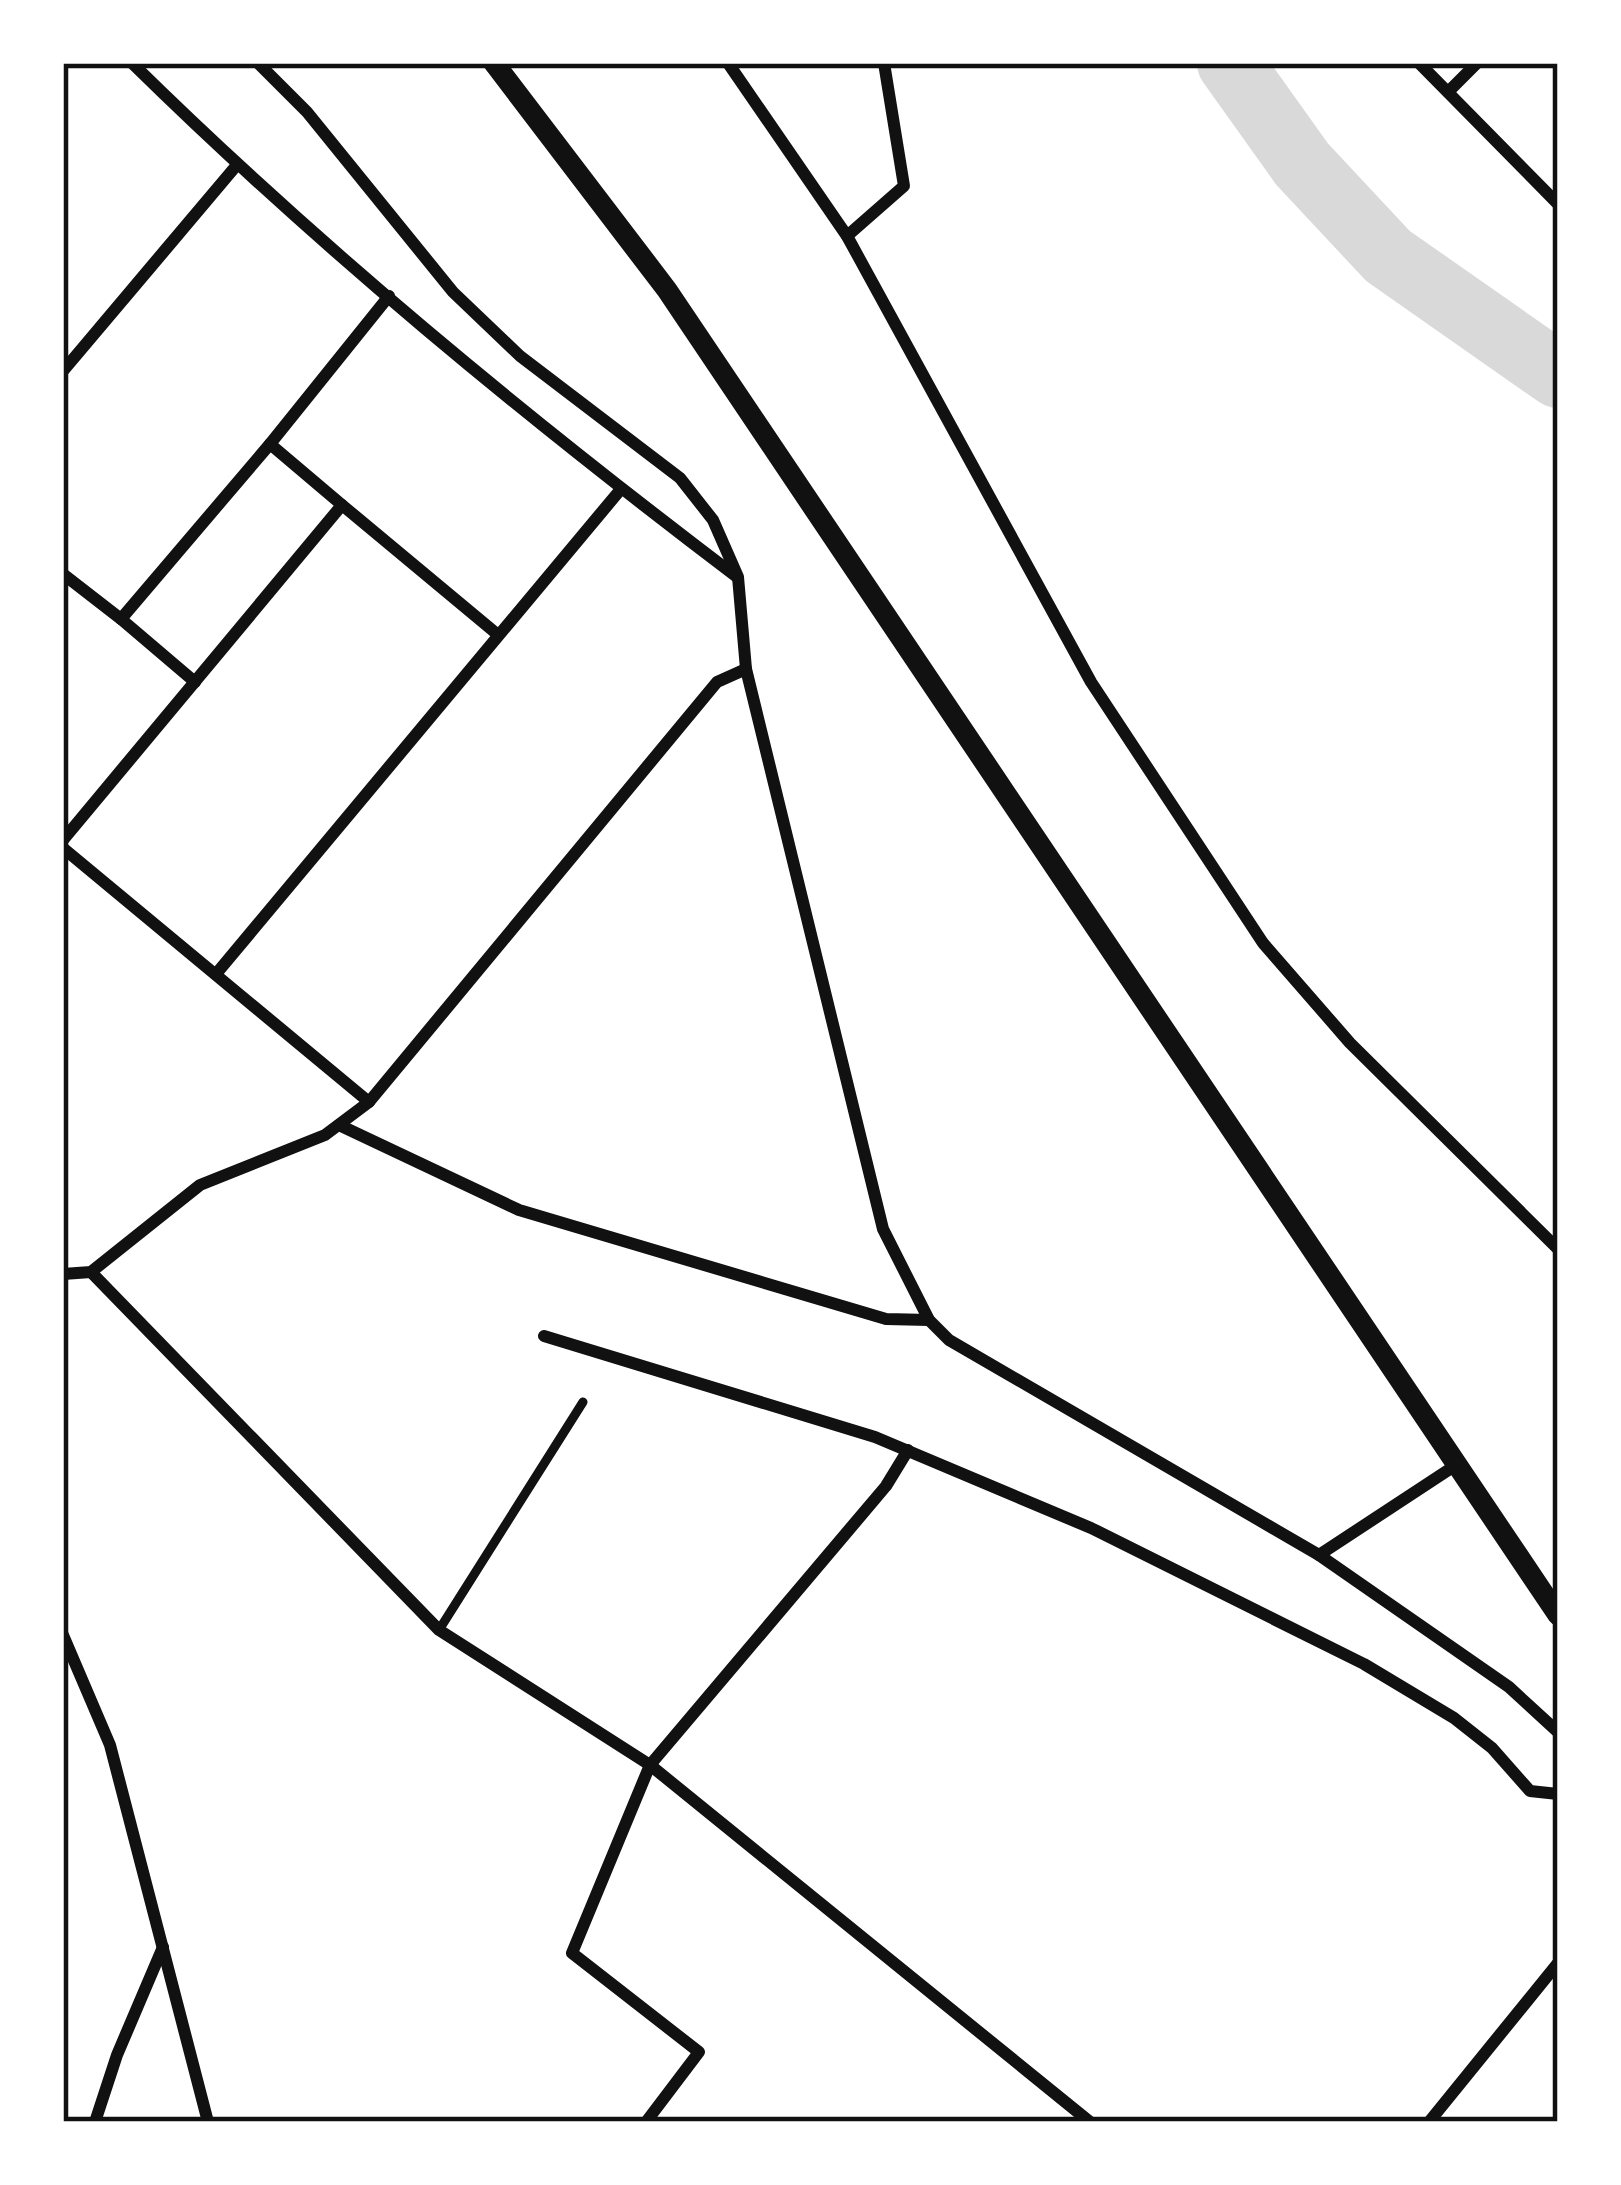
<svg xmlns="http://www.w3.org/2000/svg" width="1621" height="2185" font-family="'IBM Plex Sans',sans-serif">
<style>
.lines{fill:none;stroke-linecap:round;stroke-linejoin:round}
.river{stroke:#d9d9d9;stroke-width:66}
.service{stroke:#111;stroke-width:9}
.minor{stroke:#111;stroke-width:12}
.tertiary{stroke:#111;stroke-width:21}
.neatline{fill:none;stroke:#111;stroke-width:4.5}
</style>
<rect width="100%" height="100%" fill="#fff"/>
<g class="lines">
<!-- river -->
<polyline class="river" points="1230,63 1302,164 1388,256 1558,375"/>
<!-- service -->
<polyline class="service" points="439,1630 583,1402"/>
<!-- minor -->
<g class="minor">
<path d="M 132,63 C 320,248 526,417 737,577"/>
<polyline points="258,63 307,112 453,292 520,356 680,478 713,520 738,577 746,669 883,1229 929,1320 949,1340 1319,1555 1456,1465"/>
<polyline points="728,63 847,236 1091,682 1263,943 1350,1043 1558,1249"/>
<polyline points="1419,63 1558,204"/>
<polyline points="1448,92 1477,63"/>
<polyline points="847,236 904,186 884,63"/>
<polyline points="63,371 236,166"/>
<polyline points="342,505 497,634"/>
<polyline points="63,574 121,619 270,444"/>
<polyline points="121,619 195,682"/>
<polyline points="63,840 342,505 270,444 389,296"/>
<polyline points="63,848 369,1102"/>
<polyline points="216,974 621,489"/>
<polyline points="339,1125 519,1210 886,1319 929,1320"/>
<polyline points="91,1272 439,1630 650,1765 1090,2122"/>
<polyline points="63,1274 91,1272 200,1185 325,1135 369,1102 717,682 746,669"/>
<polyline points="544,1336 875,1437 1091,1528 1364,1664 1454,1718 1492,1748 1530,1791 1558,1794"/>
<polyline points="1319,1555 1509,1687 1558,1732"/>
<polyline points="63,1635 110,1745 208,2122"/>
<polyline points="95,2122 117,2055 163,1947"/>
<polyline points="646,2122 699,2052 572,1953 650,1765 886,1486 908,1450"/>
<polyline points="1429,2122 1558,1963"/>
</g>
<!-- tertiary -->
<polyline class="tertiary" points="494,63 667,290 1558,1615"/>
</g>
<!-- border -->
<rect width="1621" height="2185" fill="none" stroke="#ffffff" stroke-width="132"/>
<rect x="66" y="66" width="1489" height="2053" class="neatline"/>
</svg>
